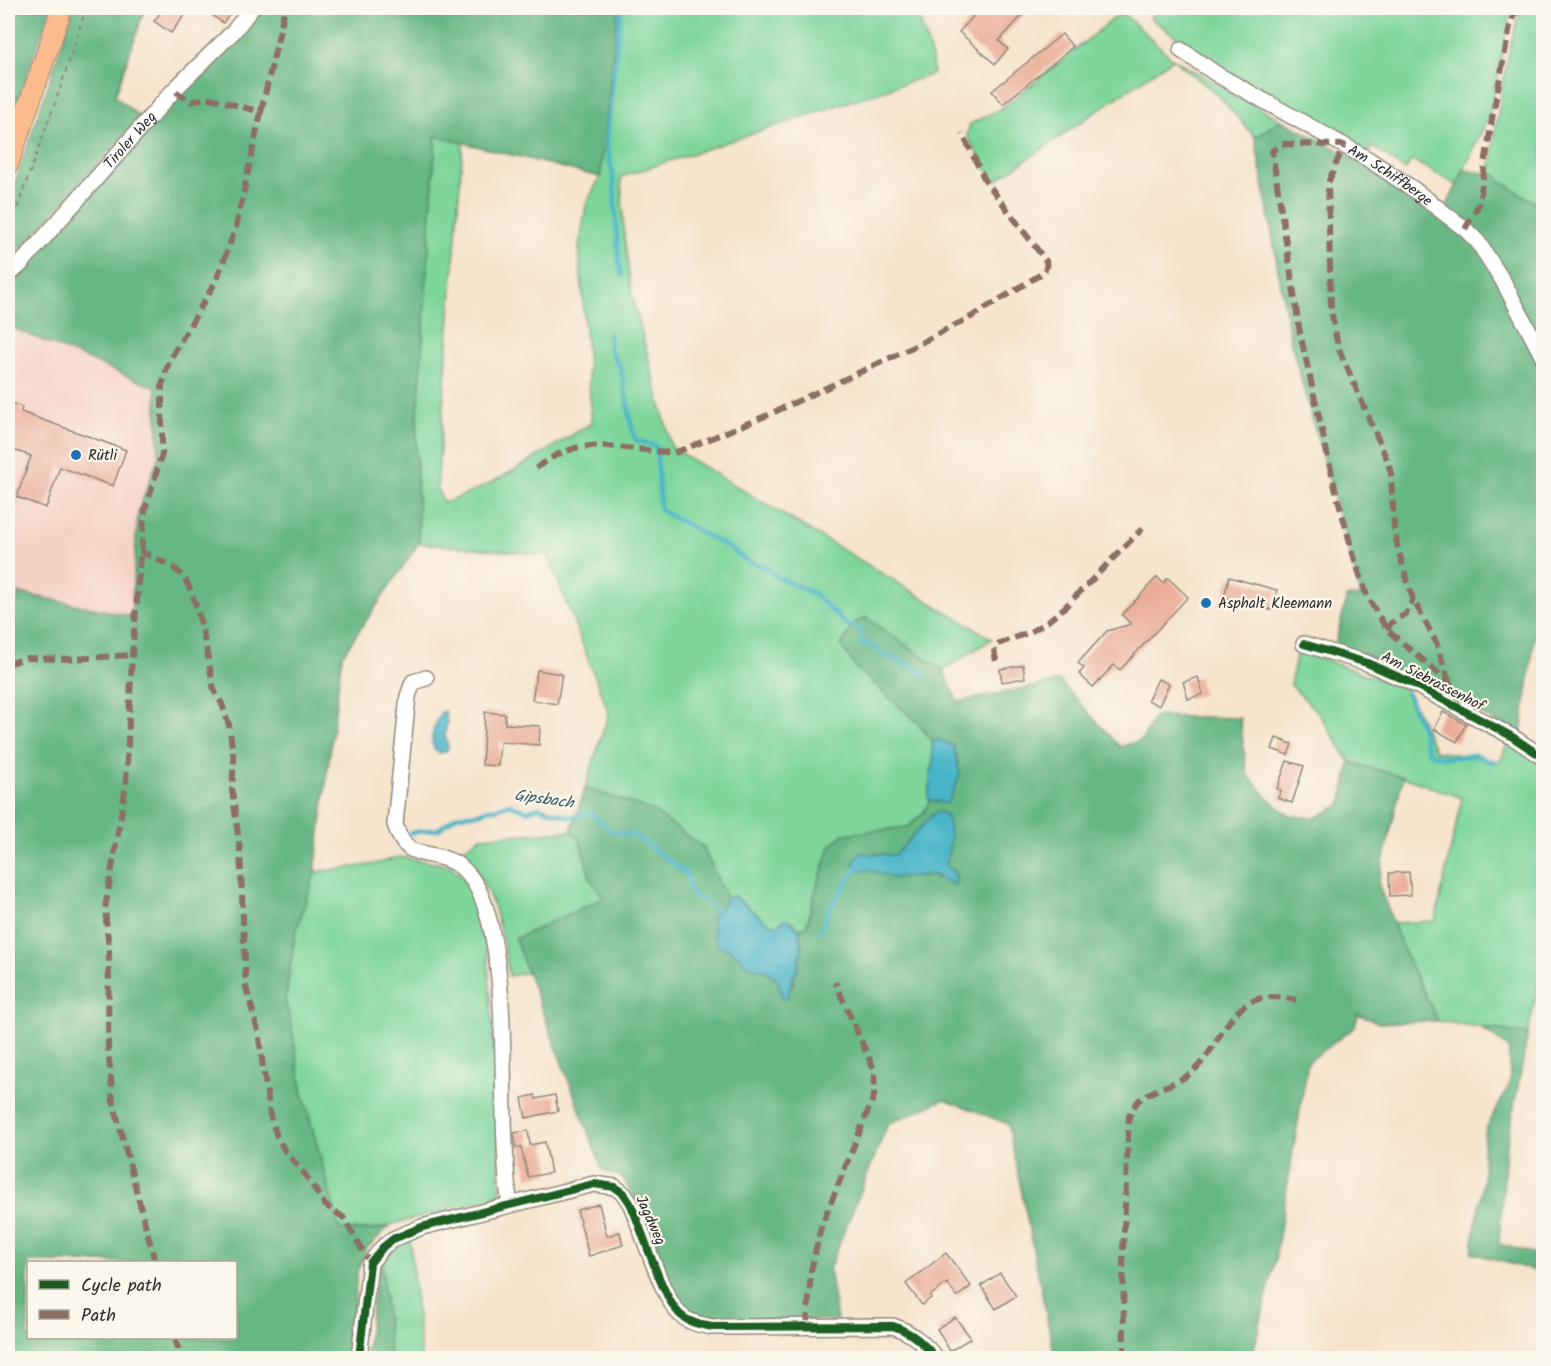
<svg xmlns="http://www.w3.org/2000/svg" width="1551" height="1366" font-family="Kalam,sans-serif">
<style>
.built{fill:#f6d2c4}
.green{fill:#7ed69b;stroke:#548063;stroke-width:1.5}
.forest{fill:#66b783;stroke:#487157;stroke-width:1.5;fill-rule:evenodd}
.water{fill:#4ab5c8;stroke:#3a707a;stroke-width:1.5}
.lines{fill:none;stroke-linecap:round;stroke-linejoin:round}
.stream{stroke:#4ab5c8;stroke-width:4.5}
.building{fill:#eaac97}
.minor-casing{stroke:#90887c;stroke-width:18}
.major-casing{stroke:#90887c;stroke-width:22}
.path{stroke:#90887c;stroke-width:2;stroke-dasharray:4.5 4.5;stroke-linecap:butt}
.minor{stroke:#fff;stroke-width:15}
.major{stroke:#fbbb8c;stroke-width:20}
.quiet{stroke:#8d6e63;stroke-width:6;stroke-dasharray:12 6;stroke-linecap:butt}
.cycleway-casing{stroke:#fbf7ec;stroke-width:11}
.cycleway{stroke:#1b5e20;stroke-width:8}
.poi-dot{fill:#1f6fb2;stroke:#fbf7ec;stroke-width:2}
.labels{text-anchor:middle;stroke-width:4.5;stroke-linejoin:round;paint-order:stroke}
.street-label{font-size:15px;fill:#2b2b2b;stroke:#fbf7ec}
.poi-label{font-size:15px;fill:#2b2b2b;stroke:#fbf7ec;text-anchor:start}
.water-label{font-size:16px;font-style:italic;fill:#365b62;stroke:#fbf7ec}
</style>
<rect width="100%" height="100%" fill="#fbf7ec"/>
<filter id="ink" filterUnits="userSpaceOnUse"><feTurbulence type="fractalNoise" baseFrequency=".0167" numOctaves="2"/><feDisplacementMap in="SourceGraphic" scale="12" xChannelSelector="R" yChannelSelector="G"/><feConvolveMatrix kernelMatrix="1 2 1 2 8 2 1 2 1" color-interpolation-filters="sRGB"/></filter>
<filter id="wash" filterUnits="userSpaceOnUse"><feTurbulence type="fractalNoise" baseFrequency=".008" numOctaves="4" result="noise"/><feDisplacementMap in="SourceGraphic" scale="24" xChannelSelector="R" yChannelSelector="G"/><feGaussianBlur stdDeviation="1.35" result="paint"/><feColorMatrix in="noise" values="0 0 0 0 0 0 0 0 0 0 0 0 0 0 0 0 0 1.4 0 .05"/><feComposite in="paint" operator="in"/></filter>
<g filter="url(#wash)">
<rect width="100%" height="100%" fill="#f6e4cc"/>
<!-- built -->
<polygon class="built" points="8,326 156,388 159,455 138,512 131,616 19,593 8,644"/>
<!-- green -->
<g class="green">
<path d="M 618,8 L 916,8 L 932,58 L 933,74 L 621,177 L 624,235 L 632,296 L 672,448 L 992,639 L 943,670 L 866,618 L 919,724 L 932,741 L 933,762 L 928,796 L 930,800 L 924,812 L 908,827 L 844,835 L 831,845 L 813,899 L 807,925 L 799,929 L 792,921 L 783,921 L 777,926 C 763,923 747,904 733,896 L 726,898 L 702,847 L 651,810 L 585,788 L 609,713 L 548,555 L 419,543 L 416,443 L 436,135 L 463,142 L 437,489 L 444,503 C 497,485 545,451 592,423 L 579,248 L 586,205 L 600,177 Z"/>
<polygon points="1162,8 1511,8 1495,92 1488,118 1457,185 1412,160 1405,170 1373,147 1368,153 1215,64 1150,18"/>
<path d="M 1521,8 L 1543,8 L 1543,207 L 1489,175 C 1498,119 1503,61 1521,8 Z"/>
<polygon points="1122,12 1173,59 1281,120 1255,137 1219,96 1173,59 994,182 967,136 970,124 1002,108"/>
<polygon points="1298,650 1407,689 1435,751 1500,761 1508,742 1543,767 1543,960 1528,1034 1438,1021 1404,952 1393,923 1435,921 1462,798 1403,777 1350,762 1319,714 1290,684"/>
<path d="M 571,831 L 579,838 L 591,880 L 605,898 L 515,939 L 529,972 L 509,976 C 505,946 493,887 471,865 C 467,861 460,858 455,854 L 481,837 Z"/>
<polygon points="400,857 451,866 466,881 476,900 483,922 487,943 495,1064 501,1195 376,1229 340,1231 302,1090 292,1029 285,1001 295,935 315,872 370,865"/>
<path d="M 410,1238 L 421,1358 L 390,1358 L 382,1264 C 389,1252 398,1245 410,1238 Z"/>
</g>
<!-- forest -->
<g class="forest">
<polygon points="8,8 51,8 8,128"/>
<polygon points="74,8 145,8 115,96 140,117 8,263 8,203"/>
<path d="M 261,8 L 618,8 L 600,177 L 436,136 L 416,443 L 419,543 L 342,656 L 315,872 L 295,935 L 285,1001 L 292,1029 L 302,1090 L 340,1230 L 376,1230 L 389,1227 L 366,1249 L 357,1272 L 349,1358 L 8,1358 L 8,644 L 19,593 L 131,616 L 138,512 L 159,455 L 156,388 L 8,326 L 8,283 L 22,272 L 211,62 L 233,42 ZM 28,1262 L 236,1262 L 236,1338 L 28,1338 Z"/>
<polygon points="1281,120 1373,168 1440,220 1464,170 1496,175 1500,181 1543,207 1544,569 1521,735 1373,658 1335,645 1347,597 1361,596 1291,343 1255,137"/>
<path d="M 866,618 L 943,670 L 958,702 L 1060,681 L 1120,747 L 1142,740 L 1155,716 L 1240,718 L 1247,774 L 1269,799 L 1290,816 L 1315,818 L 1341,805 L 1350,762 L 1403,777 L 1378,883 L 1404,952 L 1438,1021 L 1379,1023 L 1358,1014 L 1355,1027 L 1308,1062 L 1275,1260 L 1252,1358 L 1055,1358 L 1008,1124 L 945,1099 L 888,1124 L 829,1269 L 837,1320 L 710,1321 L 690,1315 L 679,1300 L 646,1222 L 623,1178 L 603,1171 L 515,939 L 604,898 L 591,880 L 579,838 L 571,831 L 585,788 L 651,810 L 703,847 L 726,898 L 718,912 L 712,916 L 717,943 L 738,955 L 747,965 L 766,971 L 774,976 L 779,983 L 782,998 L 793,983 L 794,974 L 797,972 L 802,948 L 799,929 L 807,925 L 813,899 L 831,845 L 844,834 L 908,827 L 924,812 L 930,800 L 938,803 L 940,740 L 932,741 L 919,724 L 856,668 L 841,645 L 855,622 ZM 914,835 L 949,850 L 945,858 L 947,867 L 954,871 L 937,879 L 933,875 L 893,878 L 870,870 L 886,854 L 895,856 Z"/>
<path d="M 1482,1028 L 1528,1034 L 1506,1149 L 1499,1244 L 1543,1256 L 1543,1273 L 1472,1253 C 1474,1229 1480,1205 1483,1180 C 1484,1165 1481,1144 1486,1130 C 1490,1116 1509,1092 1510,1081 C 1511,1070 1507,1060 1509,1049 C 1503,1042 1490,1035 1482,1028 Z"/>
<polygon points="382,1264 390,1358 366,1358 375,1278"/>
</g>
<!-- water -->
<g class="water">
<path d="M 443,711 L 445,711 L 447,721 L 445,735 L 448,747 L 446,752 L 439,753 C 425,743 435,726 440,713 Z"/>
<polygon points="940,740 954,746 960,776 947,804 930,800 928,797 933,762 932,741"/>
<path d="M 939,812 L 946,815 C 948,821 950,829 950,836 C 951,847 945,856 947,867 C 955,872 958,876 955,885 L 933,875 L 893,878 L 870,870 L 861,871 L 853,863 L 860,853 L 895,855 L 934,813 Z"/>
<path d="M 733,896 C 747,904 763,923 777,926 L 783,920 L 787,919 L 799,929 L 802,948 L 797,972 L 794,974 L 788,997 L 782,998 L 779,983 L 774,976 L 766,971 L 747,965 L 738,955 L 717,944 L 714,936 L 712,916 L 718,912 L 726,898 Z"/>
</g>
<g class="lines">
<!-- stream -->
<g class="stream">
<polyline points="621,8 606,144 613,174 619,262 622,276"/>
<polyline points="8,27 17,8"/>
<polyline points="609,334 610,350 621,369 633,434 636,440 655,446 657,452 660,510 731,549 748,562 767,568 775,576 813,593 848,626 857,627 861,631 862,644 870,644 887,657 900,660 925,675"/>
<path d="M 1407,693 L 1422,729 L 1428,752 C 1442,760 1459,758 1475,754 L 1493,763"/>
<polyline points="410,833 439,829 456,816 479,813 489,809 495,809 510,804 527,811 538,807 569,817 592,813 610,831 634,835 687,874 691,894 702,900 721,914"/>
<polyline points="820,932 828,911 857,868 863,865"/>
</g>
</g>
<g id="blocks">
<!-- building -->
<g class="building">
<polygon points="164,8 190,8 171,33 154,21"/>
<polygon points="202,8 234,8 223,23"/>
<polygon points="981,8 1029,8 999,41 1008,49 995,64 959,32"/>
<polygon points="1062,34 1073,47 1003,104 992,91"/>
<polygon points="8,402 22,407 21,412 126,450 113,486 60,467 46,508 17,497 31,456 8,448"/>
<polygon points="1157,577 1163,583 1168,578 1188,597 1120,670 1114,665 1093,687 1079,674 1084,668 1078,663 1107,631 1131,624 1122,615"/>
<polygon points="1229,577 1277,590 1272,610 1224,598"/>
<polygon points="1023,665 1025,678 1002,682 1000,669"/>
<polygon points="537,670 562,674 557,704 532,700"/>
<polygon points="1198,677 1203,694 1188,699 1183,682"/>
<polygon points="1158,679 1169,684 1159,706 1148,700"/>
<polygon points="485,712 505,714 505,724 540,726 539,745 500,742 498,766 482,765"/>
<polygon points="1443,712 1466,724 1457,742 1434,729"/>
<polygon points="1276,738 1292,744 1288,755 1272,749"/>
<polygon points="1287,761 1304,766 1292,803 1278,798 1281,790 1277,789"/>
<polygon points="1409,872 1411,895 1390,896 1389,873"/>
<polygon points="535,1095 536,1099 555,1095 558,1111 526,1118 522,1098"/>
<polygon points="528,1131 530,1145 545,1142 551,1173 528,1177 521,1147 516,1148 514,1133"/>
<polygon points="599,1204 607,1236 620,1232 623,1245 589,1256 577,1210"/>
<polygon points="946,1253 971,1286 957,1297 947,1283 930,1296 931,1298 922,1305 906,1284"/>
<polygon points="1000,1273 1016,1296 996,1309 981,1286"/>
<polygon points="955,1317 971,1338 950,1351 937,1329"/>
</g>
</g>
</g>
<g filter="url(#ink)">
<use href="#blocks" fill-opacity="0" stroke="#90887c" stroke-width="1.5"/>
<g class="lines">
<!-- minor casing -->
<g class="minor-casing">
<g id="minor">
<path id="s1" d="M 1181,50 L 1218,75 L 1368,159 L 1413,189 L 1465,229 L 1478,242 L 1503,281 L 1544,359"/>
<path id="s2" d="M 8,275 L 19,266 L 174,90 L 233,32 L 252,8"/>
<polyline points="1304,644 1367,663 1410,682 1511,736 1544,758"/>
<path d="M 426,678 L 413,682 L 408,696 L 395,824 C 406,863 428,848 455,863 C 469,871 479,888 484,903 C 508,974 501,1070 505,1144 C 506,1164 506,1184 510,1204"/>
<path d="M 359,1358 L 370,1263 L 383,1247 L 393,1239 L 422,1227 L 594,1184 L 615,1187 L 624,1194 L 630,1203 C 642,1228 663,1302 682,1316 C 690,1323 702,1325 713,1327 L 893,1326 C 913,1333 923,1343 936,1358"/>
</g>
</g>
<!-- major casing -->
<g class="major-casing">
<polyline id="major" points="8,165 62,8"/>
</g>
<!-- path -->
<polyline class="path" points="8,233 61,86 86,8"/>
<!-- minor -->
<use href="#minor" class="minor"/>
<!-- major -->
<use href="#major" class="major"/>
<!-- quiet -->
<g class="quiet">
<polyline points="261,112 285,8"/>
<polyline points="1465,229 1479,204 1492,119 1510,26 1516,8"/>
<path d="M 536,468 L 556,455 L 575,448 L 598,445 L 674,453 L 702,442 L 768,415 L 903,352 L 971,317 L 1038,276 C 1044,271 1048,269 1046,261 L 985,180 L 962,133"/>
<path d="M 140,551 C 153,558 171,564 181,574 C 198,591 209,664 214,690 L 222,704 L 229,725 L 234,760 L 232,790 L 240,849 L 246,987 L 258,1031 L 270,1115 L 277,1137 L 285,1151 L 304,1173 L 325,1205 L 343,1217 L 370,1263"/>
<polyline points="1387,630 1391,623 1406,614 1413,599"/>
<polyline points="996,661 994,649 998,644 1030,632 1047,622 1065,607 1143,528"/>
<polyline points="8,664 26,658 71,659 132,655"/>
<polyline points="1449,682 1436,642 1413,599 1398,549 1394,528 1391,474 1388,462 1338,347 1331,310 1328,183 1344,145 1282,144 1272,151 1300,333 1335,488 1354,557 1367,596 1387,630 1449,682 1465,710"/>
<polyline points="155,1262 113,1101 108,1048 109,950 105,909 126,785 132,655 145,510 162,454 162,385 169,361 216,281 236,227 261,112 207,97 191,102 174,90"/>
<polyline points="807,1326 811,1271 821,1227 874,1096 875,1072 835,982"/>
<polyline points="175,1338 181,1358"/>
<path d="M 1124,1358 L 1123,1251 L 1129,1116 C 1132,1111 1135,1104 1139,1100 C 1154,1088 1177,1085 1192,1072 C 1214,1054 1224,1018 1247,1004 C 1263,994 1279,997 1296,1000"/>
</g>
<!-- cycleway casing -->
<g class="cycleway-casing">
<g id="cycleway">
<polyline points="1304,644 1367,663 1410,682 1511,736 1544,758"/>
<path d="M 359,1358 L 370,1263 L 383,1247 L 393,1239 L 422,1227 L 594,1184 L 615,1187 L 624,1194 L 630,1203 C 642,1228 663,1302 682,1316 C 690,1323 702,1325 713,1327 L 893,1326 C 913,1333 923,1343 936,1358"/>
</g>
</g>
<!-- cycleway -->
<use href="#cycleway" class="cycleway"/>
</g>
</g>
<!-- markers -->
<g class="poi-dot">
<circle cx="76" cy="455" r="6"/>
<circle cx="1206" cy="603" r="6"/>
</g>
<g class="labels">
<!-- street labels -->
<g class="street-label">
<text dy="5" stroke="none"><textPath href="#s2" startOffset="182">Tiroler Weg</textPath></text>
<text dy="5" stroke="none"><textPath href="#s1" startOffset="244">Am Schiffberge</textPath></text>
<text transform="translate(1433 681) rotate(27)" y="5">Am Siebrassenhof</text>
<text transform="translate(651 1220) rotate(66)" y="5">Jagdweg</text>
</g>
<!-- poi labels -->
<g class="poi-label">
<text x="88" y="460">Rütli</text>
<text x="1218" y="608">Asphalt Kleemann</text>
</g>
<!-- water labels -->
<g class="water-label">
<text transform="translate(544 798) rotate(8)" y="6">Gipsbach</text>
</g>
</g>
<!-- margin -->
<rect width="1551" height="1366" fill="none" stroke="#fbf7ec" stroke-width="30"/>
<!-- legend -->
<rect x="27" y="1261" width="210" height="78" fill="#fbf7ec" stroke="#a8a59f" stroke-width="1.5"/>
<rect x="39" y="1280" width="30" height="9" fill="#1b5e20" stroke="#a8a59f" stroke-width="1.5"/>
<text x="81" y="1291" font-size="18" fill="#2b2b2b">Cycle path</text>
<rect x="39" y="1310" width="30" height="9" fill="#8d6e63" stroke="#a8a59f" stroke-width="1.5"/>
<text x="81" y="1321" font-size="18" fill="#2b2b2b">Path</text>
</svg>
